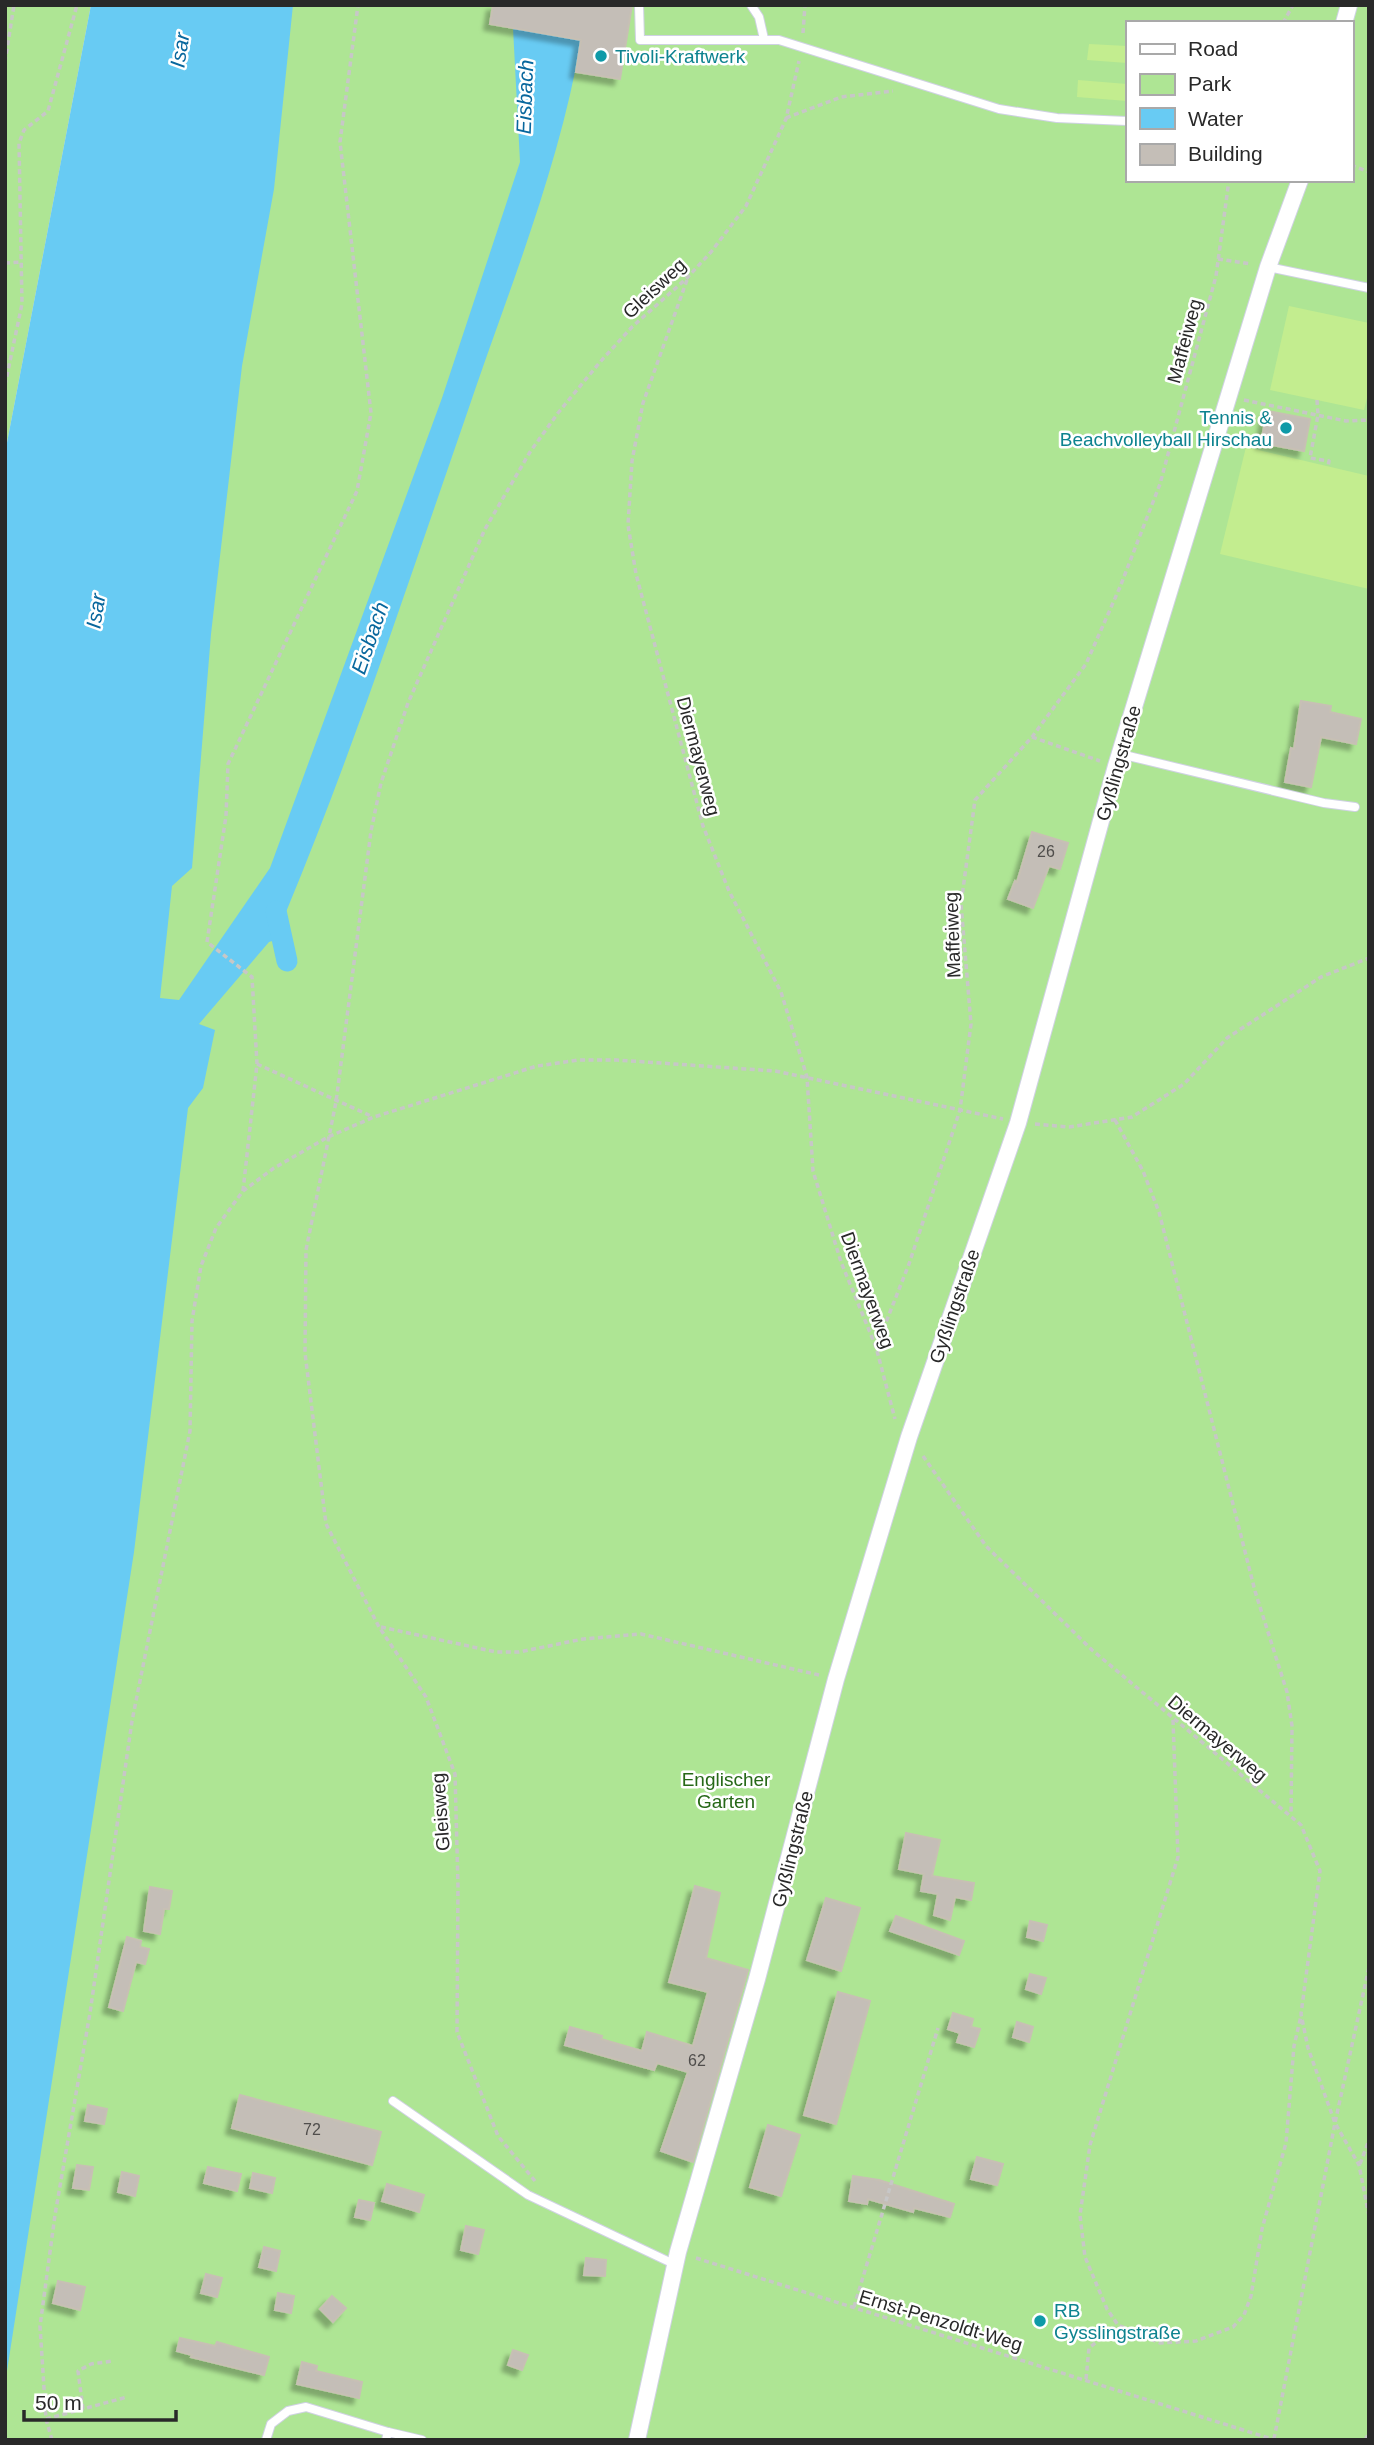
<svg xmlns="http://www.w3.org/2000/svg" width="1374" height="2445" font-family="Helvetica,sans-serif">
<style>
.green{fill:#aee594;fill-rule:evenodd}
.pitch{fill:#c3ed8f}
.water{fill:#68cbf3}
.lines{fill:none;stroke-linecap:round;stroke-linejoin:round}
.canal{stroke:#68cbf3;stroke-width:21}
.building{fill:#c4beb7;stroke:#c7c0b4;stroke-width:2;filter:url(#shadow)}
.lane-casing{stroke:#cfd2e3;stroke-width:10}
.street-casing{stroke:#cfd2e3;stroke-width:18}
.path{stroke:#c7c7c7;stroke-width:3.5;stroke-dasharray:5 3.5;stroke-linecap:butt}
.lane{stroke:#fff;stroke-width:8}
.street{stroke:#fff;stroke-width:16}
.culture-dot{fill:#0f9aa8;stroke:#fff;stroke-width:2.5}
.labels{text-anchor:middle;stroke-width:5;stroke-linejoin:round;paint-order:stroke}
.number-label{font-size:16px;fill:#504e4c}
.culture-label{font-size:19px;fill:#0d838f;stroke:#fff;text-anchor:start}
.street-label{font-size:19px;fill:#292929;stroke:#fff}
.park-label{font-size:19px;fill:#266817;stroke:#fff}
.water-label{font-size:21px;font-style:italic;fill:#08679d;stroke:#fff}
</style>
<defs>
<filter id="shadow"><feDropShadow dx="-6" dy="6" stdDeviation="2" flood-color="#0004"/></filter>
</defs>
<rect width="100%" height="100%" fill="#ece4da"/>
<!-- green -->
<g class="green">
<polygon points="5,5 91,5 5,453"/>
<path d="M 283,5 L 1369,5 L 1369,2440 L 5,2440 L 5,2281 L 150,998 ZM 1127,23 L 1351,23 L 1351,180 L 1127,180 Z"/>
</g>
<!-- pitch -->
<g class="pitch">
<polygon points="1089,44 1127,46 1127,63 1087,60"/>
<polygon points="1078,80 1127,84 1127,101 1077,97"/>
<polygon points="1289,306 1369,323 1369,390 1364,410 1270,390"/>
<polygon points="1246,447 1369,476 1369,589 1220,554"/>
</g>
<!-- water -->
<path class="water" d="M 91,5 L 293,5 L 274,189 L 242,366 L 211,634 L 192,868 L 172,886 L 160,998 L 179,1000 L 270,868 L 442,398 L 520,162 L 513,28 L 581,40 C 559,170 507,294 465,419 C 408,583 353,751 286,912 L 288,936 L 269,942 L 199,1024 L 215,1030 L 203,1088 L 188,1108 L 134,1552 L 5,2384 L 5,453 Z"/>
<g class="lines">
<!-- canal -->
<polyline class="canal" points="276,911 287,961"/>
</g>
<!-- building -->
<g class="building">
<polygon points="493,5 632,5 620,79 576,72 581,40 490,24"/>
<polygon points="1267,411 1310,419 1304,451 1261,443"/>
<polygon points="1301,701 1331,706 1330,712 1361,719 1356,744 1321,737 1311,787 1285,782 1291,748 1294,749"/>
<polygon points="1032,832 1068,843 1060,869 1049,866 1033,908 1008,899 1015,881 1017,882"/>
<polygon points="906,1833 940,1840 932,1876 974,1883 971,1900 955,1897 950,1920 934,1915 938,1894 921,1891 924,1874 899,1869"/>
<polygon points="695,1886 720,1893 706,1958 748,1970 693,2162 661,2151 688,2072 657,2063 654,2070 565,2045 570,2027 602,2036 601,2039 642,2051 647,2032 693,2046 708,1992 669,1982"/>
<polygon points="150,1887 172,1891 169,1909 164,1909 160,1934 144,1931"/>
<polygon points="826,1898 860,1908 841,1971 807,1960"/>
<polygon points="896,1916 964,1941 959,1955 890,1931"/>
<polygon points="1030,1921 1047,1925 1043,1941 1027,1937"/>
<polygon points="127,1937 141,1941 140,1947 149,1949 145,1964 136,1962 123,2011 109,2007"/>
<polygon points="1030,1974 1046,1978 1041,1994 1026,1989"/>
<polygon points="838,1992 870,2001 836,2124 804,2115"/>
<polygon points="953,2013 973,2019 971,2027 980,2029 974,2047 957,2042 960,2033 948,2029"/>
<polygon points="1017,2022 1033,2027 1029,2042 1013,2037"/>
<polygon points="240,2095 381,2132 372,2165 232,2128"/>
<polygon points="88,2105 107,2109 104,2124 85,2121"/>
<polygon points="768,2125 800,2135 781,2196 750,2187"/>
<polygon points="977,2157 1003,2164 997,2185 971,2179"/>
<polygon points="77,2165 93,2167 89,2190 73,2188"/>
<polygon points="208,2167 241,2174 237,2191 204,2183"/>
<polygon points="122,2172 139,2176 135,2196 118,2192"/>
<polygon points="253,2173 275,2178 272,2193 250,2188"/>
<polygon points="853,2176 879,2180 954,2204 950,2217 914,2208 913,2212 868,2199 867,2204 849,2201"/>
<polygon points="387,2184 424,2195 419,2212 382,2201"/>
<polygon points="359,2200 374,2203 370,2220 355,2217"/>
<polygon points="466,2226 484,2230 478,2254 461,2250"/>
<polygon points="264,2247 280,2251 276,2271 259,2267"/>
<polygon points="586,2258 606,2260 605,2276 584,2275"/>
<polygon points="206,2274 222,2278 217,2297 201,2293"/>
<polygon points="58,2281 85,2287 80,2310 53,2303"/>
<polygon points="278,2293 294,2296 291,2313 275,2310"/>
<polygon points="332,2296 346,2308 333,2322 320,2309"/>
<polygon points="180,2338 215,2346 217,2342 269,2357 264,2375 191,2357 192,2355 177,2351"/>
<polygon points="513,2350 528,2355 522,2370 508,2365"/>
<polygon points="302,2362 317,2366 316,2371 362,2382 359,2398 297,2384"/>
</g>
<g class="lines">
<!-- lane casing -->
<g class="lane-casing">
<g id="lane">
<polyline points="639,5 640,40 779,40 999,109 1057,118 1127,121"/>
<polyline points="751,5 759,17 764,39"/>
<polyline points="1268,267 1369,288"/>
<polyline points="1120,754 1324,803 1355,807"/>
<polyline points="393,2101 528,2195 676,2265"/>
<polyline points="266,2440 271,2424 288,2411 306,2407 388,2432"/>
<polyline points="386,2440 388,2432 422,2440"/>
</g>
</g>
<!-- street casing -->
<g class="street-casing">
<g id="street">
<polyline points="1344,23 1349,5"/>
<polyline points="637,2440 678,2252 757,1979 836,1679 909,1437 1018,1123 1116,766 1268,267 1300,180"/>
</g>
</g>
<!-- path -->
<g class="path">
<polyline points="1283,23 1293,5"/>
<polyline points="803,33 805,5"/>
<polyline points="5,62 14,5"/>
<polyline points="786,118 841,97 893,91"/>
<polyline points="1351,165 1369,172"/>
<polyline points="1218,259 1251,264"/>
<polyline points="5,263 22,262"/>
<polyline points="687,280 643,403 632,461 628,525 636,574 703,826 729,891 781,992 807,1077 813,1171 841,1262 876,1347 895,1419"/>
<polyline points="5,385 22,304 19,143 24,130 48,111 77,5"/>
<polyline points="1244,400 1346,421 1369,420"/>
<polyline points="1317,400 1318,415 1310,458 1329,461 1328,466"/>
<polyline points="1032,737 1100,761"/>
<polyline points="257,1064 373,1117"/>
<polyline points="1115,1120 1143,1171 1159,1212 1255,1591 1287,1692 1292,1726 1291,1815"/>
<polyline points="1035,1124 1069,1127 1132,1117 1184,1084 1227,1038 1321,977 1369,958"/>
<polyline points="243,1191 257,1064 252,977 207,942 226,816 228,764 357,491 371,413 340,142 358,5"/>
<polyline points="877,1345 909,1264 960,1110 971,1024 961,904 975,800 1032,737 1086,664 1120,587 1160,484 1216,276 1229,180"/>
<polyline points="923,1456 986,1546 1092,1650 1301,1825 1320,1871 1301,2014 1308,2048 1335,2123 1359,2165 1369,2216"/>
<polyline points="381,1627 496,1652 519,1652 583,1639 641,1634 819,1675"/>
<polyline points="1173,1720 1178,1857 1090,2145 1080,2215 1085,2257 1107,2309 1118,2325 1160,2343 1196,2341 1233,2327 1244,2315 1251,2296 1262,2229 1286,2143 1294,2046 1301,2016"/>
<polyline points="1360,2164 1369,2140"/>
<polyline points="535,2181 498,2136 457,2032 458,1886 455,1774 426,1697 379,1627 326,1524 305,1353 306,1250 336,1102 371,831 381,783 408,703 485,529 530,452 558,413 600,362 632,327 687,278 711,252 746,206 786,119 799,61"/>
<polyline points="696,2258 1275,2440"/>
<polyline points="854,2307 938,2028"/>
<polyline points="1086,2379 1089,2348 1118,2325"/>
<polyline points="83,2409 78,2371 91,2364 113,2361"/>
<polyline points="46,2419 127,2397"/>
<polyline points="1274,2439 1335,2123 1369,1967"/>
<polyline points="52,2440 46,2419 40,2326 55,2215 90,2013 132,1721 190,1431 192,1321 201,1266 216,1228 243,1191 274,1168 328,1137 374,1117 537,1066 579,1060 617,1060 775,1071 1003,1119"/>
<polyline points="1365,2440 1369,2433"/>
</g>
<!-- lane -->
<use href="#lane" class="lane"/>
<!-- street -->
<use href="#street" class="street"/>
</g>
<!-- markers -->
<g class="culture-dot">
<circle cx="601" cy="56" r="7"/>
<circle cx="1286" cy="428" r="7"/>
<circle cx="1040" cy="2321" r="7"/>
</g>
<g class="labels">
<!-- number labels -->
<g class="number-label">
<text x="1046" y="857">26</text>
<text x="697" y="2066">62</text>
<text x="312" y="2135">72</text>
</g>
<!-- culture labels -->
<g class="culture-label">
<text x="615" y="63">Tivoli-Kraftwerk</text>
<text x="1272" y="424" text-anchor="end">Tennis &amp;<tspan x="1272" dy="22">Beachvolleyball Hirschau</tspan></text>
<text x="1054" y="2317">RB<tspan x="1054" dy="22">Gysslingstraße</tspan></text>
</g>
<!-- street labels -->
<g class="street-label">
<text transform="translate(654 288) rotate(-43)" y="7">Gleisweg</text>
<text transform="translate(1184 341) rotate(-75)" y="7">Maffeiweg</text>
<text transform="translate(699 756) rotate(75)" y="7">Diermayerweg</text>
<text transform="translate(1118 763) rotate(-74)" y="7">Gyßlingstraße</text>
<text transform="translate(952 935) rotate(-92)" y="7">Maffeiweg</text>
<text transform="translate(868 1290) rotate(70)" y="7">Diermayerweg</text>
<text transform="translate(954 1306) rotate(-71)" y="7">Gyßlingstraße</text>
<text transform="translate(1218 1738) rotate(40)" y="7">Diermayerweg</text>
<text transform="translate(440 1812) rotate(-94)" y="7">Gleisweg</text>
<text transform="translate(792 1849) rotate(-76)" y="7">Gyßlingstraße</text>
<text transform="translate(941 2320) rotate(17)" y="7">Ernst-Penzoldt-Weg</text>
</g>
<!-- park labels -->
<g class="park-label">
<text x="726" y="1786">Englischer<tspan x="726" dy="22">Garten</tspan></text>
</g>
<!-- water labels -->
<g class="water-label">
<text transform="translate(180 50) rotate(-81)" y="7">Isar</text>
<text transform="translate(525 97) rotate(-88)" y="7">Eisbach</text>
<text transform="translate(96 611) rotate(-81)" y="7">Isar</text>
<text transform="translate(370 638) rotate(-71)" y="7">Eisbach</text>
</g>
</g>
<!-- border -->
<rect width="1374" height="2445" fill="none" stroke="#292929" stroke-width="14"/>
<!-- legend -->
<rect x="1126" y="21" width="228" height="161" fill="#ffffff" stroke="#a9a9a9" stroke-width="2"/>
<rect x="1140" y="44" width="35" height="10" fill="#ffffff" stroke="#a9a9a9" stroke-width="2"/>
<text x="1188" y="56" font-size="21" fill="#292929">Road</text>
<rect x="1140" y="74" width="35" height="21" fill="#aee594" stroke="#a9a9a9" stroke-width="2"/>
<text x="1188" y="91" font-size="21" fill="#292929">Park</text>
<rect x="1140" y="108" width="35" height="21" fill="#68cbf3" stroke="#a9a9a9" stroke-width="2"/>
<text x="1188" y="126" font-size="21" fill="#292929">Water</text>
<rect x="1140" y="144" width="35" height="21" fill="#c4beb7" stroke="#a9a9a9" stroke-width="2"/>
<text x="1188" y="161" font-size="21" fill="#292929">Building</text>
<!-- scale -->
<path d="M24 2410v10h152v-10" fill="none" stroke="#292929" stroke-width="3.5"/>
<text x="35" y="2410" font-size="21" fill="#292929" stroke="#ffffff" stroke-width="5" paint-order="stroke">50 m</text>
</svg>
